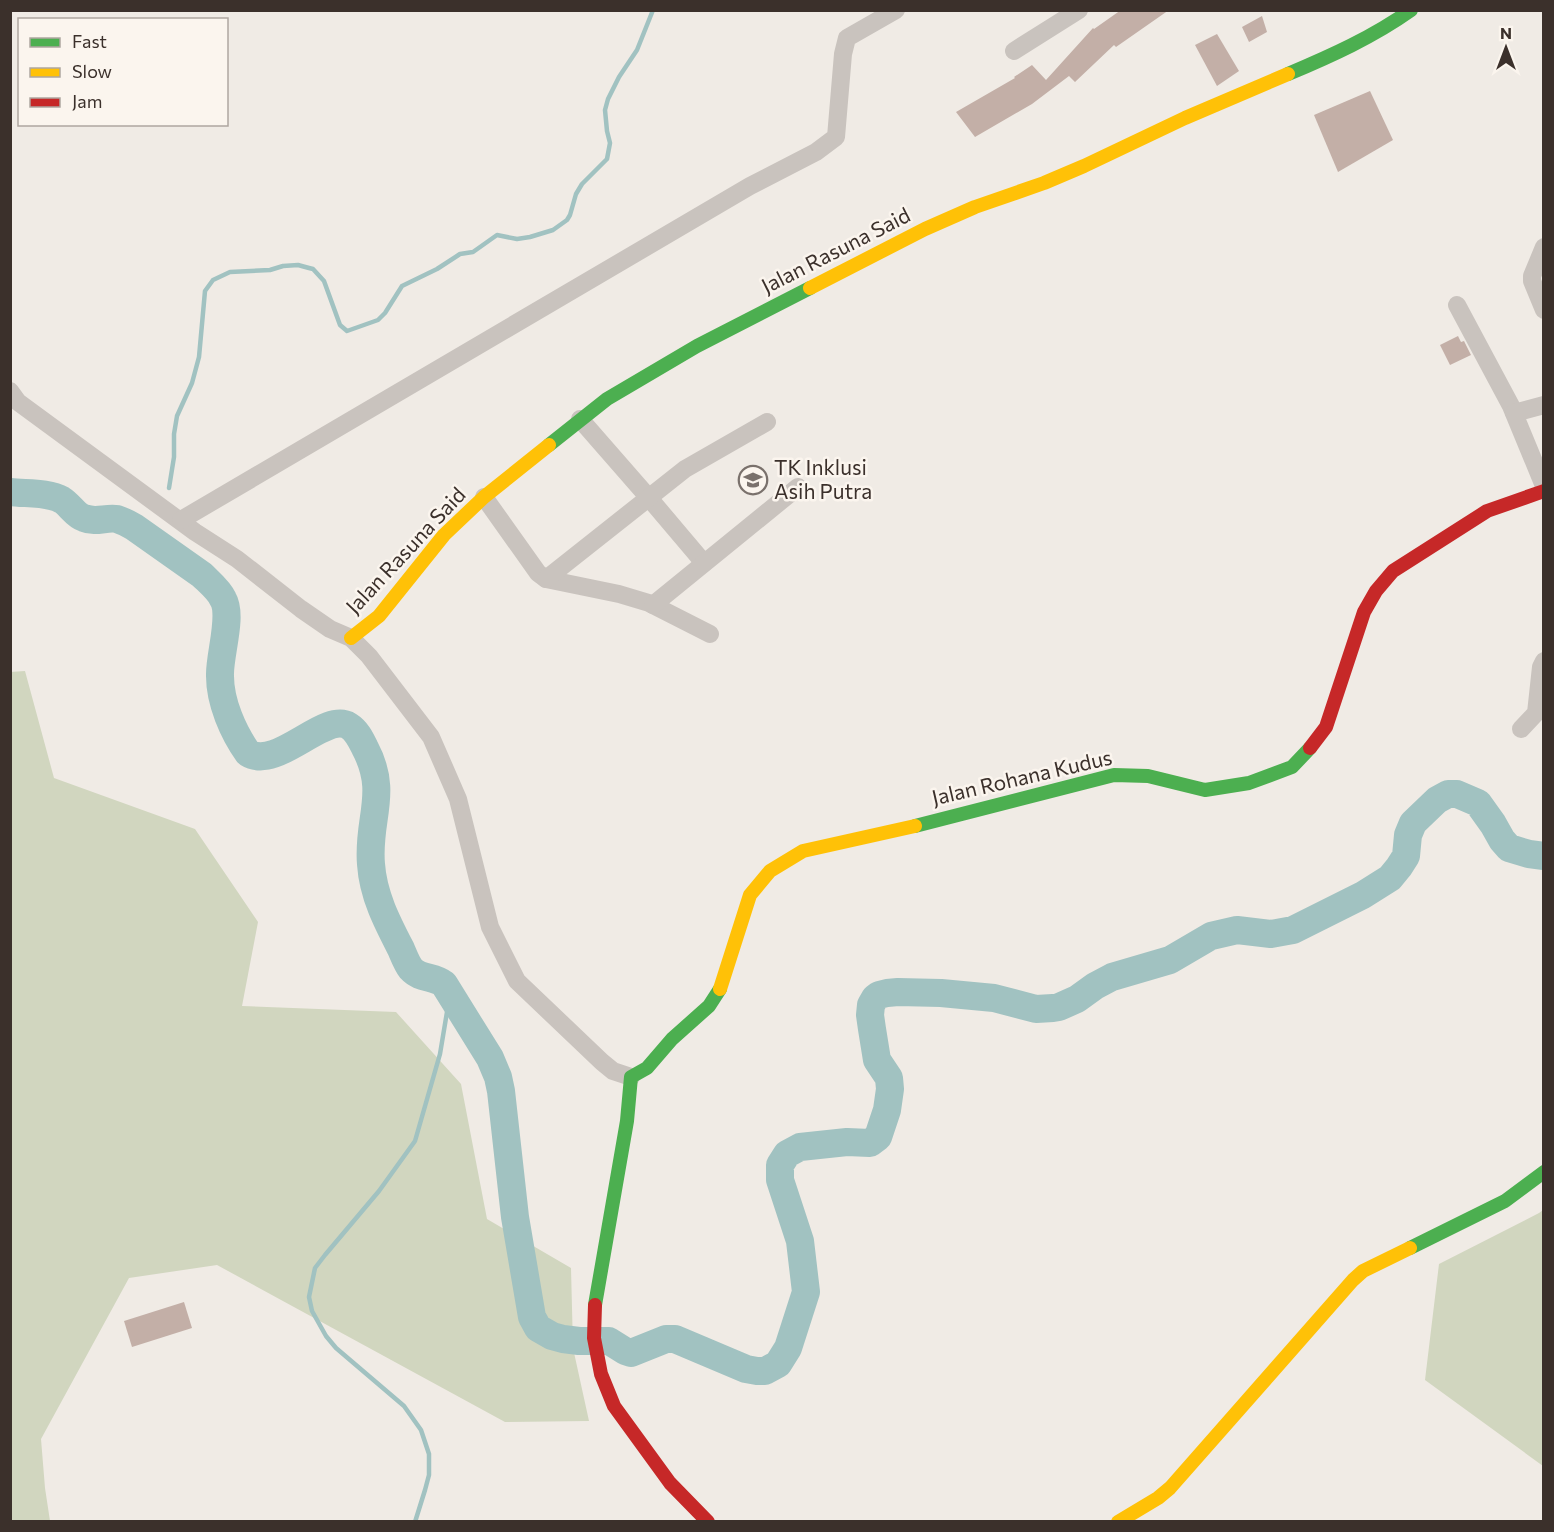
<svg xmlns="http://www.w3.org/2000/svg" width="1554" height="1532" font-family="Commissioner,sans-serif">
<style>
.green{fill:#d1d6bf}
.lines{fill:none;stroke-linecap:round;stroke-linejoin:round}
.stream{stroke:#a1c2c1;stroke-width:4.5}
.river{stroke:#a1c2c1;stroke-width:28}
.building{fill:#c3afa7}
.street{stroke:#c9c3be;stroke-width:18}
.fast{stroke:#4caf50;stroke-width:14}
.slow{stroke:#ffc107;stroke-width:14}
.jam{stroke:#c62828;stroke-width:14}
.labels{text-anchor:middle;stroke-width:5;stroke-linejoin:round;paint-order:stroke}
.street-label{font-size:21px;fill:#3b302b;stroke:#fbf5ee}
.poi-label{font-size:21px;fill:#3b302b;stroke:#fbf5ee;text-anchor:start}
</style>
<rect width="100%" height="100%" fill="#f0ebe5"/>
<!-- green -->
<g class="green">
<polygon points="25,671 54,778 195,829 258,922 242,1006 396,1012 461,1084 487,1219 571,1268 573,1348 589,1421 505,1422 217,1265 129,1278 41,1439 45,1488 50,1521 11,1521 10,672"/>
<polygon points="1543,1210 1543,1466 1425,1380 1439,1264 1539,1213"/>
</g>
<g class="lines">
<!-- stream -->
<g class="stream">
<polyline points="169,488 174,457 174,434 177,416 192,383 199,357 205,291 213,280 230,272 270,270 283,266 298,265 309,268 313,269 324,281 340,325 347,331 378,320 385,313 402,286 437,269 460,254 473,252 497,235 517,239 530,237 553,230 567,220 570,215 576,194 582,184 607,159 610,143 607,131 605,110 608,99 619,77 637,50 653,10"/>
<polyline points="415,1522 425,1490 429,1475 429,1454 421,1430 404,1406 336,1348 326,1336 312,1311 309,1297 315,1268 325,1255 379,1191 415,1141 440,1054 450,994"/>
</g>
<!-- river -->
<path class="river" d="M 10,492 C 26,494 48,492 62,500 C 70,505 75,515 84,518 C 96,523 106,517 117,519 C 123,521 129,524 134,527 L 202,575 C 209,582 219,590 223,599 C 233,616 219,656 220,676 C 220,702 233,732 248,753 C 277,771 325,711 349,726 C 357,731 361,740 365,748 C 389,793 367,819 371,864 C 373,895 387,922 401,949 C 404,956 407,964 411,969 C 420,979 434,976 444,984 L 490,1058 L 498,1077 L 501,1091 L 515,1217 L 532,1317 L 538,1328 L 552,1336 L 563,1339 L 579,1341 L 609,1341 L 625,1351 L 631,1353 L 666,1339 L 675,1339 L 746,1369 L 757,1371 L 765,1371 L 778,1364 L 788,1348 L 806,1292 L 800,1241 L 780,1180 L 780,1165 L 787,1154 L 800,1147 L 847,1142 L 870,1143 L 878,1137 L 887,1110 L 890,1089 L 889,1078 L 877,1060 L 872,1029 L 870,1015 L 871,1005 L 875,998 L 879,995 L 887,993 L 898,992 L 941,993 L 994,998 L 1036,1009 L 1053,1008 L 1059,1007 L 1077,999 L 1095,986 L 1112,977 L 1170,960 L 1211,936 L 1237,930 L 1271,934 L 1293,930 L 1363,895 L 1390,878 L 1399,867 L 1406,856 L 1408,835 L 1413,823 L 1437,800 L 1448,794 L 1457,794 L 1478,803 L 1493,824 L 1502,840 L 1509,848 L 1529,854 L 1544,856"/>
</g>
<!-- building -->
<g class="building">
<polygon points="1121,10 1169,10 1116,47 1114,45 1075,82 1069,76 1032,104 975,137 956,112 1015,78 1014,77 1032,65 1046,80 1093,28 1094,29"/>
<polygon points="1262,16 1267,32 1249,42 1242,27"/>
<polygon points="1217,34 1239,71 1217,86 1195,45"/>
<polygon points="1370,91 1393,140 1338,172 1314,115"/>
<polygon points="1458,336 1461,342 1464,341 1471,355 1450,365 1440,345"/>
<polygon points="184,1302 192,1328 132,1347 124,1321"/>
</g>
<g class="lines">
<!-- street -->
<g class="street">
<polyline points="1014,51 1079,10"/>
<polyline points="1544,247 1532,276 1532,281 1544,310"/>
<polyline points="1457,305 1511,406 1544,486"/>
<polyline points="10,391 18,402 195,532 237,559 301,609 330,629 351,638 369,656 431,737 458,799 490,927 517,981 602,1062 613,1071 631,1077"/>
<polyline points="1514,413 1544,405"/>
<polyline points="580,419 649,498 704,563"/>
<polyline points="484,497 538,573 546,579 619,594 649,603 710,634"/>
<polyline points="181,520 750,186 816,152 836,137 843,54 847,38 896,10"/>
<polyline points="546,579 685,469 767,422"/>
<polyline points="653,605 798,487"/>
<polyline points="1521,729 1536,713 1541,667 1544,661"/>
</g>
<!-- fast -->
<g class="fast">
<path d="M 1288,74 C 1331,56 1373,37 1411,10"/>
<polyline points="549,445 607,399 697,346 810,288"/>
<polyline points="915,826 1114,775 1148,776 1205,790 1249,783 1292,767 1310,748"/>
<polyline points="1410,1248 1505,1201 1544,1172"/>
<polyline points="595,1305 627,1121 631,1077 647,1068 672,1039 709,1006 720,989"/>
</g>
<!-- slow -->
<g class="slow">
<polyline points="810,288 925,229 975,207 1044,183 1084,166 1185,118 1288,74"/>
<polyline points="351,638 379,616 444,535 484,497 549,445"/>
<polyline points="720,989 750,895 770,871 803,851 915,826"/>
<polyline points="1118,1522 1158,1498 1170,1488 1353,1280 1363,1271 1410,1248"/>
</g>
<!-- jam -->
<g class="jam">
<polyline points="1310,748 1326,727 1364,612 1376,591 1393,571 1487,511 1544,491"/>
<polyline points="595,1305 594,1338 601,1374 614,1406 670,1483 708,1522"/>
</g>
</g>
<!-- icons -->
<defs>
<g id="school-ring" transform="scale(1.5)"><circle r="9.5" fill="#fbf5ee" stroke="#7a716c" stroke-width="1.5"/><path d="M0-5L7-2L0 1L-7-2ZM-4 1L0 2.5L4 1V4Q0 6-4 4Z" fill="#7a716c"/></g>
</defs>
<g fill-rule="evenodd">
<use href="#school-ring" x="753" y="480"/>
</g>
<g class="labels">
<!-- street labels -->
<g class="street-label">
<text transform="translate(836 251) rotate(-27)" y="7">Jalan Rasuna Said</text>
<text transform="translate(406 551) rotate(-47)" y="7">Jalan Rasuna Said</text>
<text transform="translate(1022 778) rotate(-13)" y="7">Jalan Rohana Kudus</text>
</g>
<!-- poi labels -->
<g class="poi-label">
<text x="774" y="475">TK Inklusi<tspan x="774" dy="24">Asih Putra</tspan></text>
</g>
</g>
<!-- border -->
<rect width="1554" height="1532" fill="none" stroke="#3b302b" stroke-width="24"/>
<!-- legend -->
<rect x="18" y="18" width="210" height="108" fill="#fbf5ee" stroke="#aea6a0" stroke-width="1.5"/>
<rect x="30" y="38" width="30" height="9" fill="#4caf50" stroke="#aea6a0" stroke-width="1.5"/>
<text x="72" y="48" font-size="18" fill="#3b302b">Fast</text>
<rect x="30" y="68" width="30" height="9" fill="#ffc107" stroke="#aea6a0" stroke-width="1.5"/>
<text x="72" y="78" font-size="18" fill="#3b302b">Slow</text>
<rect x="30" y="98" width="30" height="9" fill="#c62828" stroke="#aea6a0" stroke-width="1.5"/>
<text x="72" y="108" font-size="18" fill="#3b302b">Jam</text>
<!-- north arrow -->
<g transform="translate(1506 48)" stroke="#fbf5ee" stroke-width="4.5" paint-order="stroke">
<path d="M0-4.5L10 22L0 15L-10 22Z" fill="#3b302b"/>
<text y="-9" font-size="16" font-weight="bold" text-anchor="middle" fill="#3b302b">N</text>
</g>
</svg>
